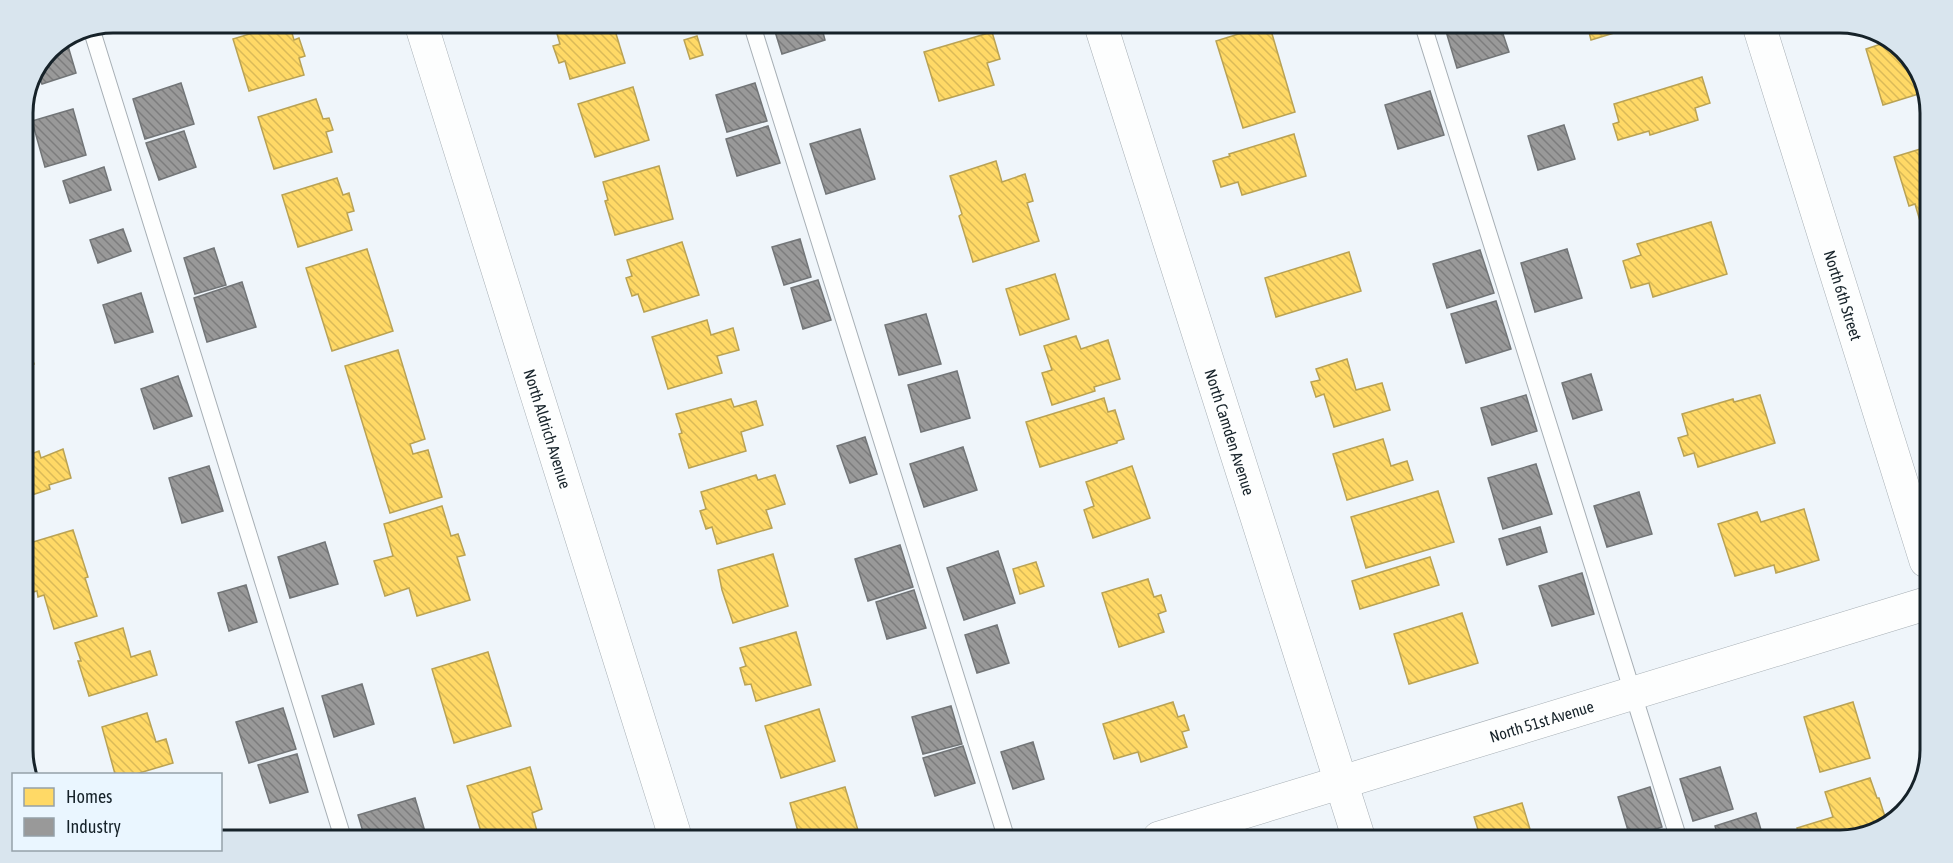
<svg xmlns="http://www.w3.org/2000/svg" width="1953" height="863" font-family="'Asap Condensed',sans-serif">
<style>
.homes{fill:url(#homes-back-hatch);stroke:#b9a254;stroke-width:1.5}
.industry{fill:url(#industry-back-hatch);stroke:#727577;stroke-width:1.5}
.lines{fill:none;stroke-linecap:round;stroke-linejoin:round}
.service-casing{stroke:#a7afb5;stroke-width:18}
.minor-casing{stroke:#a7afb5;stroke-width:34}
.service{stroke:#fdfefe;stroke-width:16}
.minor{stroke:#fdfefe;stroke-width:33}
.labels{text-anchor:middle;stroke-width:6;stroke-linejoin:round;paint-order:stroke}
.street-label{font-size:16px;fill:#162229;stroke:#eaf6ff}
.rim{fill:none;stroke:#162229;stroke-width:3}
</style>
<defs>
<pattern id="homes-back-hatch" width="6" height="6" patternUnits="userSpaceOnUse" patternTransform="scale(1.5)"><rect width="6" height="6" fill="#ffd966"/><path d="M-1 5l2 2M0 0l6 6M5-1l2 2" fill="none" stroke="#daba58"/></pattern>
<pattern id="industry-back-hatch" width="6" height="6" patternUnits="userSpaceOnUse" patternTransform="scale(1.5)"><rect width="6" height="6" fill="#999"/><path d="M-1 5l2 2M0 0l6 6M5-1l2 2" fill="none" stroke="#7c7c7d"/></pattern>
</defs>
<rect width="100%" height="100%" fill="#eff5fa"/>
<!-- homes -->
<g class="homes">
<polygon points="286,23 289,23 294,40 299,38 305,56 299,58 304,75 249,91 233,39"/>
<polygon points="563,24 613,24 625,63 570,79 565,61 559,63 553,46 560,44 555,27"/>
<polygon points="1261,27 1270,27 1295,112 1243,128 1216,41"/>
<polygon points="1588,28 1627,29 1591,40"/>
<polygon points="1877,31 1915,62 1925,92 1883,105 1866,49 1881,44"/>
<polygon points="992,32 1000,59 987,63 994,85 939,101 924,52"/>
<polygon points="697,36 703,55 690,59 684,40"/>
<polygon points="1702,77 1710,103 1695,108 1698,120 1650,135 1649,131 1618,140 1613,124 1619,122 1614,104"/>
<polygon points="633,87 649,140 595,157 578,104"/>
<polygon points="316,99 323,119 329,118 333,130 326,132 332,152 274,169 258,117"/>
<polygon points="1294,134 1306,176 1242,195 1238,182 1221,187 1213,161 1230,156 1229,154"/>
<polygon points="1930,146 1929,229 1923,231 1915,204 1909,206 1894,157"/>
<polygon points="996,161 1002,182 1025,174 1033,201 1027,203 1039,241 973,262 959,216 962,214 950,176"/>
<polygon points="659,166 673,219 615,235 605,201 608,200 603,182"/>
<polygon points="337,178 343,195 349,193 354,211 347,213 352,230 298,247 282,195"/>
<polygon points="1711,222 1727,274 1653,297 1649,283 1631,288 1623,261 1641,255 1637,244"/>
<polygon points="682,242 699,295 644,312 638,294 632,296 626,278 632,276 627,260"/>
<polygon points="367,249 393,331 332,351 306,268"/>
<polygon points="1349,252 1361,291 1276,317 1265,278"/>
<polygon points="1055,274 1069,319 1020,335 1006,289"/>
<polygon points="707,320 711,335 733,328 739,350 717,356 722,373 668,389 652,337"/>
<polygon points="23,330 34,364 23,368"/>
<polygon points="1076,336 1081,349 1108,340 1120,379 1094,387 1095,391 1052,405 1042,373 1052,370 1044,346"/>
<polygon points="398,350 425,439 410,444 413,454 428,450 442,497 390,513 345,366"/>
<polygon points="1347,359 1356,390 1382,383 1390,410 1334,427 1324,394 1316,397 1311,382 1320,380 1316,369"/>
<polygon points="1760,395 1775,443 1698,467 1694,453 1684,456 1678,438 1688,435 1682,414 1733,399 1734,402"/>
<polygon points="1104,398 1108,412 1115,410 1124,439 1117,441 1117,443 1040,467 1026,422"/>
<polygon points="731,399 734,407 756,401 763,425 741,432 746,451 689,468 679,434 682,433 676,414"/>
<polygon points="1383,439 1391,466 1407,461 1413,480 1347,500 1333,454"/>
<polygon points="63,449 71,478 49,485 50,489 23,498 23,457 39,451 41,458"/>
<polygon points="1132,466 1150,518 1093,538 1084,510 1094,506 1086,482"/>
<polygon points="756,475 758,480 775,475 785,504 766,510 772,528 717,544 712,527 706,529 700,511 706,509 701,492"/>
<polygon points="1438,491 1454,542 1366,568 1351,517"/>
<polygon points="442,506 451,536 458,534 465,555 457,557 470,600 417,616 409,588 385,596 374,561 393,556 384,524"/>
<polygon points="1804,509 1819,560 1776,573 1774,565 1735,576 1718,524 1757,512 1761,522"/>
<polygon points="73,530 88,577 85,578 97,616 54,629 44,595 38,597 37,591 29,593 23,575 23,545"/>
<polygon points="773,554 788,606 733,623 722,590 718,570"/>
<polygon points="1430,557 1439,585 1360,609 1352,581"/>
<polygon points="1036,562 1044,586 1020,594 1013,569"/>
<polygon points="1148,579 1154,597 1161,595 1166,611 1158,614 1164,632 1119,647 1102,593"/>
<polygon points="1462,613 1478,663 1409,684 1394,634"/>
<polygon points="123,628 131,657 150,651 157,675 89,696 78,661 81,661 75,643"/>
<polygon points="796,632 811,685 756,701 751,684 745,685 740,668 746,666 740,648"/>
<polygon points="488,652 511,726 454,743 432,669"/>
<polygon points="1173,702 1178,717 1184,715 1189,730 1182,732 1187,747 1141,762 1138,752 1114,759 1103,724"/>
<polygon points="1853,702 1870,758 1820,772 1804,717"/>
<polygon points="819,709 835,761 781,778 765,726"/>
<polygon points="147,713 156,742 166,739 173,763 136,774 115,774 102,727"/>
<polygon points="530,767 542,809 532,813 538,835 482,835 467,786"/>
<polygon points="1870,778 1877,798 1879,798 1888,826 1841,840 1797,840 1800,839 1797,828 1833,817 1825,792"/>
<polygon points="845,787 860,837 794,836 799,835 790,803"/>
<polygon points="1522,803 1533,839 1481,839 1474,817"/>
</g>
<!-- industry -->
<g class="industry">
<polygon points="113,22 133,23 111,29 109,24"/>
<polygon points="773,25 821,25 825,40 782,54"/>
<polygon points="1445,28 1501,28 1509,52 1457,68"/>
<polygon points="68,46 76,73 42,84 38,73 47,53"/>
<polygon points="181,83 194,124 145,139 133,99"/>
<polygon points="755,83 767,121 727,132 716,95"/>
<polygon points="1430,91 1444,135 1398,149 1385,105"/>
<polygon points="73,109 86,155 45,167 32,121"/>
<polygon points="1564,125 1575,159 1538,170 1528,136"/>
<polygon points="768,126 780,163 737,176 726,139"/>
<polygon points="860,129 875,179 826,194 810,144"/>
<polygon points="184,131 196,167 159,180 146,143"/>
<polygon points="104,167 111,190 70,203 63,181"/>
<polygon points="123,229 131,251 98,263 90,240"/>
<polygon points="800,239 811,277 784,285 772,247"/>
<polygon points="214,248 226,285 195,294 184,258"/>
<polygon points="1567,249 1582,298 1535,312 1521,263"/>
<polygon points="1480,250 1494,293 1447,308 1433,264"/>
<polygon points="818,280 831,320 803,329 791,288"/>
<polygon points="242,282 256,327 207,342 194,298"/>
<polygon points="141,293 153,332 115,343 103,305"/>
<polygon points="1496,301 1511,349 1466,363 1451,314"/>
<polygon points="926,314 941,364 899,375 885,325"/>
<polygon points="957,371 970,418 921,432 908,385"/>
<polygon points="1591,374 1602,410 1573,419 1562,383"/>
<polygon points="178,376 192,416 154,429 141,389"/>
<polygon points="1526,395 1537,431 1492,445 1481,408"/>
<polygon points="865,437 877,474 850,483 837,446"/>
<polygon points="963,447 977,490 924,507 910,464"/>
<polygon points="1536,464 1552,514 1503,529 1488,478"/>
<polygon points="209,466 223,511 182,523 169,478"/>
<polygon points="1639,492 1652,534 1607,547 1594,506"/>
<polygon points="1540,527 1547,552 1507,565 1499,539"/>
<polygon points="325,542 338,584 290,598 278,557"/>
<polygon points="900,545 913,587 868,601 855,559"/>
<polygon points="998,551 1015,603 964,620 947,568"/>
<polygon points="1582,573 1594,614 1552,626 1539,586"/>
<polygon points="246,585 257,622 229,631 218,593"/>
<polygon points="914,590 926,628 887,639 876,602"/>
<polygon points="997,625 1009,663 977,673 965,635"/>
<polygon points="362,684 374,724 334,737 322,696"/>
<polygon points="951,706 962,744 923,754 912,717"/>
<polygon points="283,708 296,749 249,763 236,722"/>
<polygon points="1033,742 1044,779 1013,789 1001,752"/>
<polygon points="963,746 975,783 935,796 923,758"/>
<polygon points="297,754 308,792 270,803 258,765"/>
<polygon points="1720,767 1733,809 1693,821 1680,779"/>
<polygon points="1650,787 1662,827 1630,837 1618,797"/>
<polygon points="415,798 426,835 364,835 358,815"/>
<polygon points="1756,813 1764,840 1719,840 1715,826"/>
</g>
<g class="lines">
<!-- service casing -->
<g class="service-casing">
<g id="service">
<polyline points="752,25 1006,837"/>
<polyline points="1424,28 1679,840"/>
<polyline points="92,31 342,835"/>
</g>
</g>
<!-- minor casing -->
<g class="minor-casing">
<g id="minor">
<path id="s1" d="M 421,24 L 675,836"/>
<path id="s2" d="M 1101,26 L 1359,839"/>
<path id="s3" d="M 1760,29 L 1926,561"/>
<path id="s4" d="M 1159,838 L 1925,604"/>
</g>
</g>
<!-- service -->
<use href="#service" class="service"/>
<!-- minor -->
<use href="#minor" class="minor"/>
</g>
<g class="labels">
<!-- street labels -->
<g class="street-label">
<text dy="6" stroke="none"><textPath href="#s3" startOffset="279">North 6th Street</textPath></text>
<text dy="6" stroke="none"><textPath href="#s1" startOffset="424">North Aldrich Avenue</textPath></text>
<text dy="6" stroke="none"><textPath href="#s2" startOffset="426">North Camden Avenue</textPath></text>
<text dy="6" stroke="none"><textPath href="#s4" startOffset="400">North 51st Avenue</textPath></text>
</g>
</g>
<!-- crop -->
<path d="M0 0H1953V863H0ZM113 33H1840A80 80 0 0 1 1920 113V750A80 80 0 0 1 1840 830H113A80 80 0 0 1 33 750V113A80 80 0 0 1 113 33Z" fill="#d9e5ee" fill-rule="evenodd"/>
<path class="rim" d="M113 33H1840A80 80 0 0 1 1920 113V750A80 80 0 0 1 1840 830H113A80 80 0 0 1 33 750V113A80 80 0 0 1 113 33Z"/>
<!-- legend -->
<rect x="12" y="773" width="210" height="78" fill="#eaf6ff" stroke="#95a1a9" stroke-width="1.5"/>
<rect x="24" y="788" width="30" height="18" fill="#ffd966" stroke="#95a1a9" stroke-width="1.5"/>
<text x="66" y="803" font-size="18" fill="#162229">Homes</text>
<rect x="24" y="818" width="30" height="18" fill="#999999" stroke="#95a1a9" stroke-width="1.5"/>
<text x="66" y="833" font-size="18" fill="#162229">Industry</text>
</svg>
